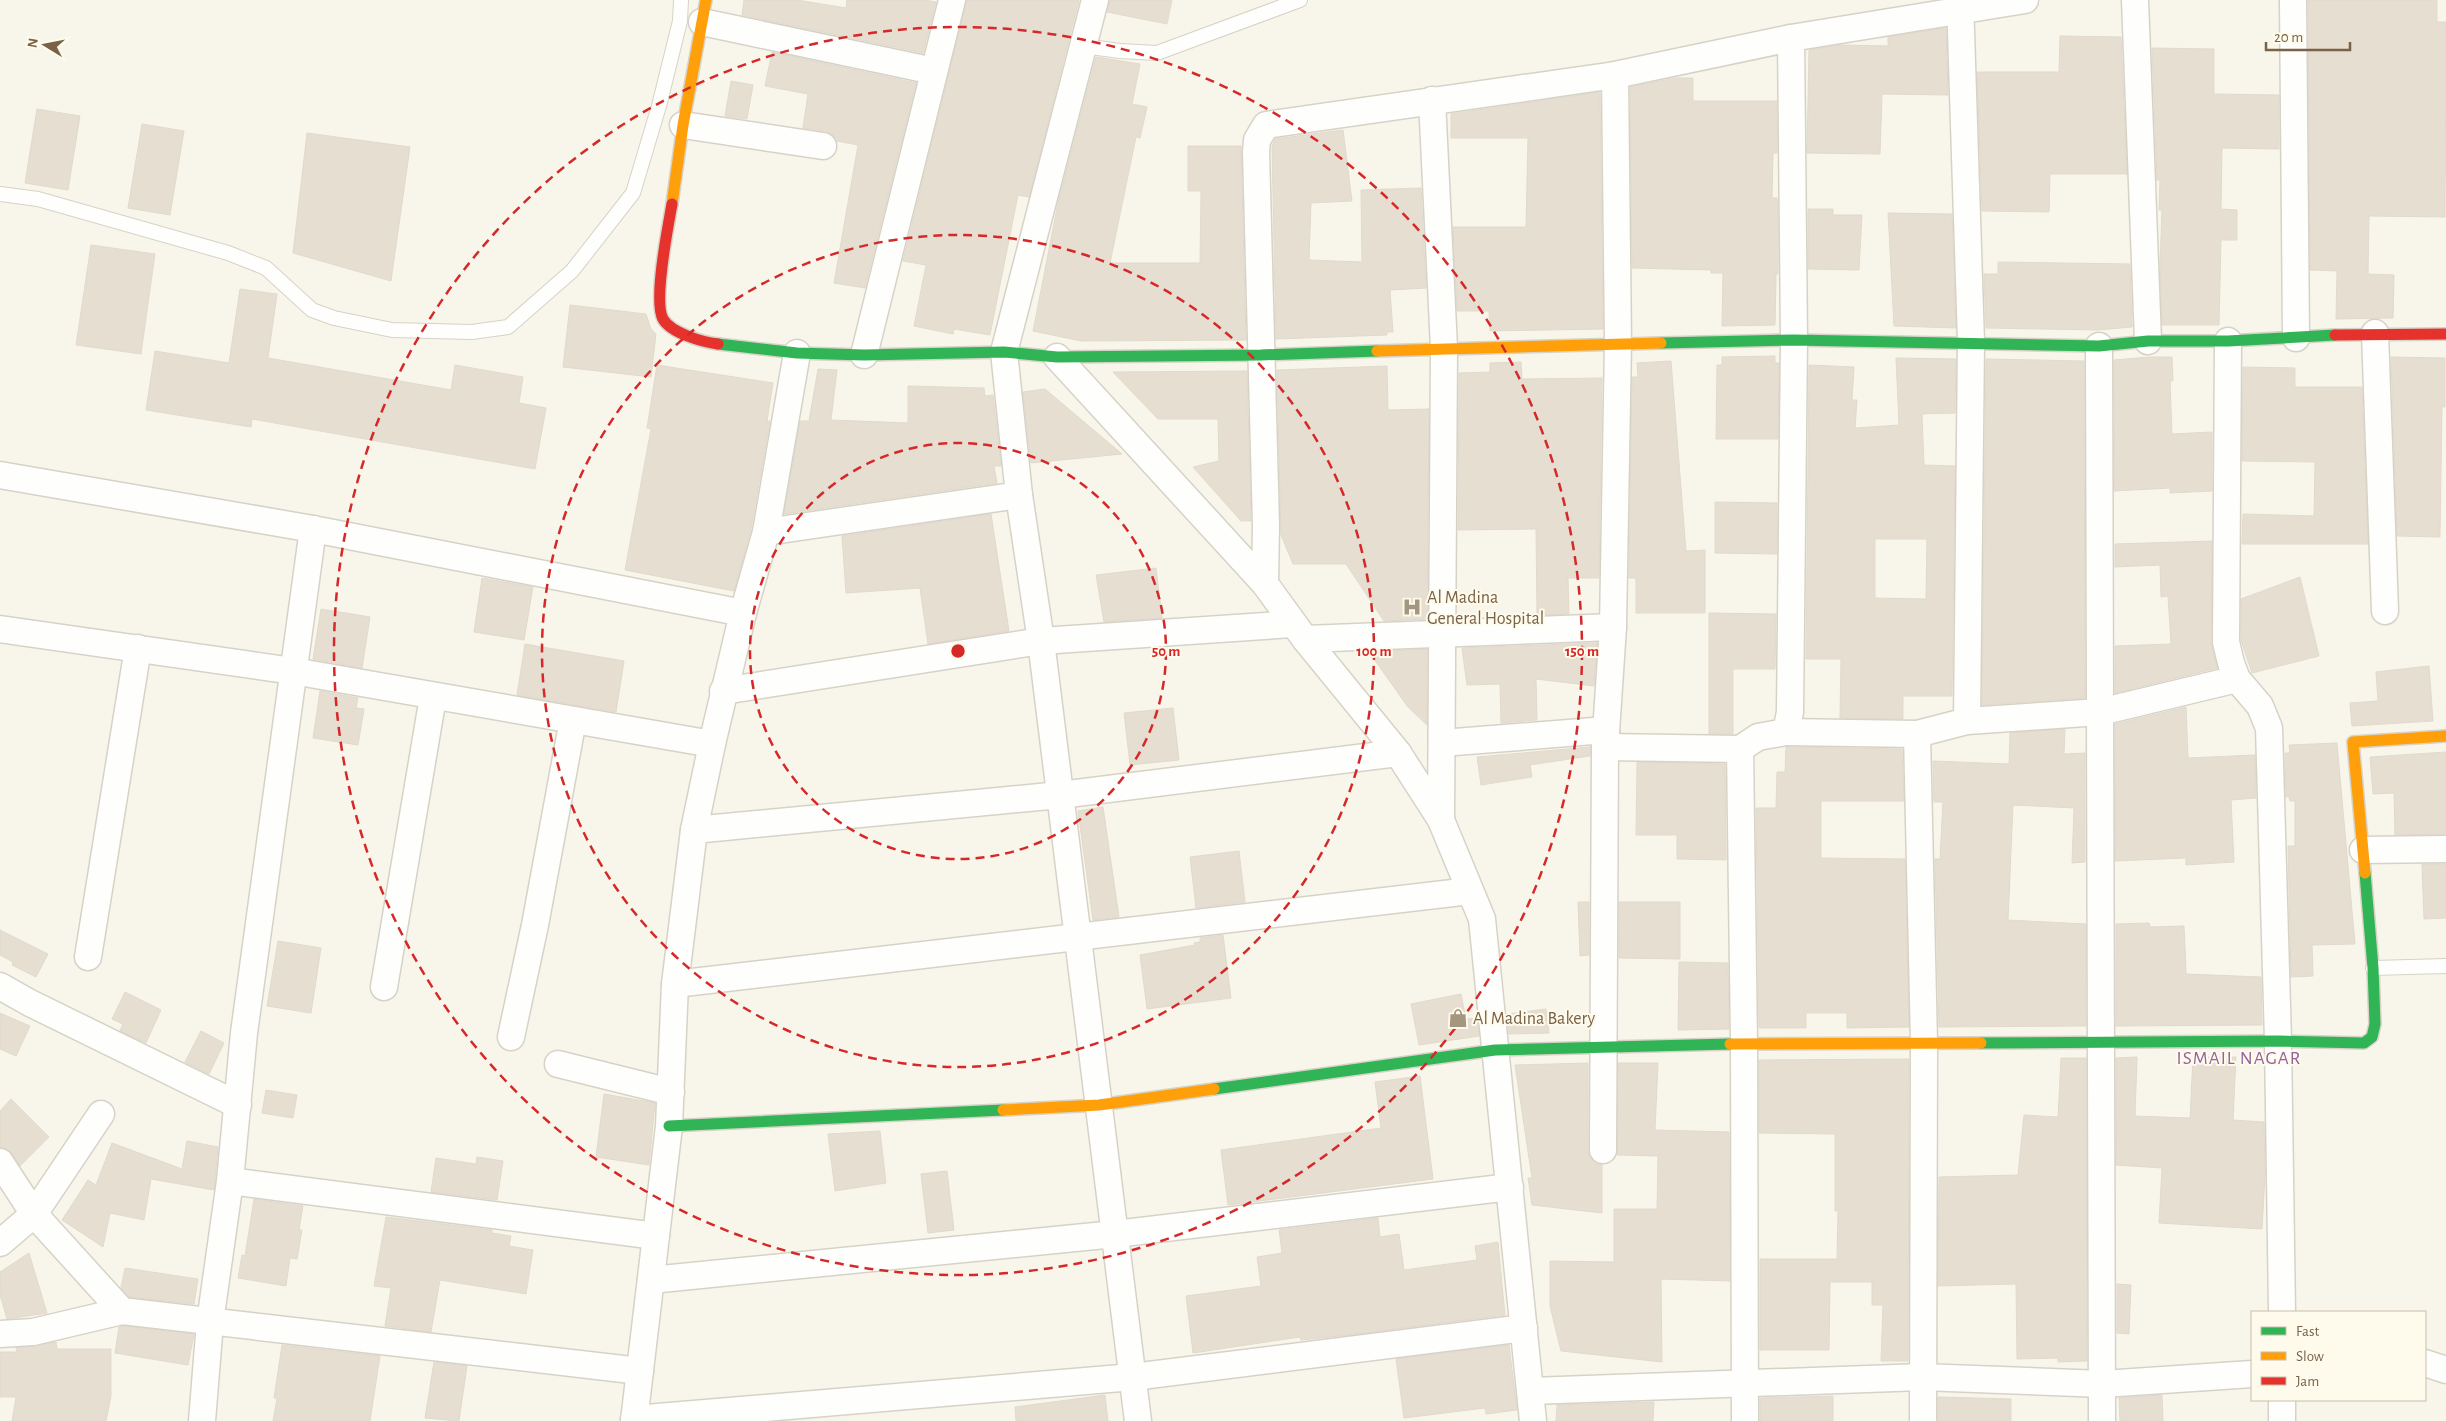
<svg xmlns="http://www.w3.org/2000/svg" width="2446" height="1421" font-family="'Alegreya Sans',sans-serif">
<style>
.building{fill:#e5ded1;stroke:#e1dacc;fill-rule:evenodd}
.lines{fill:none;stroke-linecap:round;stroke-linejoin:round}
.lane-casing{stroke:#d7d2c8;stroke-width:16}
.street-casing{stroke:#d7d2c8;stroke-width:29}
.fast-casing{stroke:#d8d3c8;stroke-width:14}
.slow-casing{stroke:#d8d3c8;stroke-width:14}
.jam-casing{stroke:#d8d3c8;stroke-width:14}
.lane{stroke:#fefefc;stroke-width:14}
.street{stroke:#fefefc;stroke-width:26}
.fast{stroke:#30b455;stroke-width:11}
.slow{stroke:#ff9f0a;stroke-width:11}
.jam{stroke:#e5322d;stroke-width:11}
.ring{fill:none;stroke:#d62828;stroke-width:2.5;stroke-dasharray:9 6}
.labels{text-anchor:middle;stroke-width:4;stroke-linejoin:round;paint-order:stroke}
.poi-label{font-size:18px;fill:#796247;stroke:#fffbec;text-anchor:start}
.neighbourhood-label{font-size:19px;letter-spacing:1px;fill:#94629d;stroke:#fffbec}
.centre{fill:#d62828;stroke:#fffbec;stroke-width:2.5}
.ring-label{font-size:15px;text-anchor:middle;font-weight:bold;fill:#d62828;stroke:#fffbec;stroke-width:4;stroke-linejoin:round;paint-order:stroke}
</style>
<rect width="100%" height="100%" fill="#f8f6ea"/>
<!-- building -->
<g class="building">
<polygon points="744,0 797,0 846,8 847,0 925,0 936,2 923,53 742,15"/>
<polygon points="967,0 1079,0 1029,197 1018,195 990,335 954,329 953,334 914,326 926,265 903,261"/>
<polygon points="1110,0 1172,0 1167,24 1107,12"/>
<polygon points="2308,0 2437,0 2437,22 2446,22 2445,217 2369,216 2368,274 2394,275 2393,318 2336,319 2337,271 2310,270"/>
<polygon points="1946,28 1948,95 1882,94 1880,154 1807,153 1809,50 1841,45 1888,46 1888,37"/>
<polygon points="2060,36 2121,37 2127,174 2050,174 2049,212 1982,211 1977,72 2059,72"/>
<polygon points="2152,48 2214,49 2214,94 2279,95 2279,149 2222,148 2221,209 2237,210 2237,240 2221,240 2219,325 2162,325 2160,264 2162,210 2159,210 2160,180 2157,180"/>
<polygon points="772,52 916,83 865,288 834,283 858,145 837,141 833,135 826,131 803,128 808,94 765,86"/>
<polygon points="1096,57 1140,64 1132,104 1147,107 1140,138 1136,137 1110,263 1200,263 1201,191 1188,191 1188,146 1241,146 1246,340 1081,341 1033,331 1058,203"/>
<polygon points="1676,78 1693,78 1693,101 1777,101 1777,153 1773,153 1772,198 1777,198 1778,209 1778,274 1776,274 1775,325 1722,326 1723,273 1711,273 1711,270 1632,268 1630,87"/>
<polygon points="731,81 753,85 747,119 725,116"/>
<polygon points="1600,92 1603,329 1490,331 1489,311 1457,311 1453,227 1526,227 1528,138 1451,138 1451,114"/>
<polygon points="37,109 80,116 68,190 25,183"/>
<polygon points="142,124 184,131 170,215 128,208"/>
<polygon points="1343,130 1352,201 1311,203 1309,260 1362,262 1361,190 1421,188 1426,288 1390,290 1393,332 1387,332 1387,335 1276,339 1272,146 1275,139"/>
<polygon points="307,133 410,147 391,281 293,253"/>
<polygon points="1808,209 1833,209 1833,215 1862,215 1859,270 1808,269"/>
<polygon points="1888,213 1952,214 1956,328 1894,326"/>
<polygon points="91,245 155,254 141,354 76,345"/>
<polygon points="1998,262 2130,264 2132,327 2098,330 1986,328 1984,274 1998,274"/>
<polygon points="240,289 277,294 268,358 451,390 455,365 523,377 519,403 546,408 535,469 252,419 251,427 146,410 155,351 229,363"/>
<polygon points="570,305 646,314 651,329 656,334 651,377 563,367"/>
<polygon points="1775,356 1775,363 1779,363 1778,439 1716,439 1717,365 1722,365 1722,357"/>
<polygon points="2149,357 2172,357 2173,381 2170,381 2172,434 2212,432 2212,491 2170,493 2170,488 2114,491 2114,360"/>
<polygon points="2391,357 2445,358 2445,407 2442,407 2440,537 2397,536"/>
<path d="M 1896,358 L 1956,359 L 1955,413 L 1922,414 L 1924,465 L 1955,466 L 1952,696 L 1903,696 L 1903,719 L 1840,718 L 1841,659 L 1806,659 L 1809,365 L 1854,367 L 1852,400 L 1857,400 L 1855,428 L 1899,425 ZM 1875,539 L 1927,539 L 1926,599 L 1875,598 Z"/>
<polygon points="1986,359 2084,361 2085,698 1982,705"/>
<polygon points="1671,361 1686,551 1705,550 1705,613 1636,613 1636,578 1629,578 1632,377 1638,377 1637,363"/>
<polygon points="1521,362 1522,379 1602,378 1599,578 1568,578 1569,614 1537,615 1536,529 1458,530 1459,373 1490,372 1490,363"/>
<polygon points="657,365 773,383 767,421 770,421 751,529 734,591 625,570 651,429 647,428"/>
<polygon points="1387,366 1388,410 1429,409 1427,619 1384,621 1346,564 1293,564 1281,535 1277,370"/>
<polygon points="2243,367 2295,368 2295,387 2362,387 2368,544 2242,544 2243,514 2314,516 2315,462 2242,461"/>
<polygon points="818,369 837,370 831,420 908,423 908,386 984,388 985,396 993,395 1001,466 994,466 997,483 784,514 800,421 809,421"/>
<polygon points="1247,371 1251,521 1241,521 1193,467 1219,461 1218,419 1158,419 1113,372"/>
<polygon points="1045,389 1122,454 1031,463 1023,392"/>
<polygon points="1715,502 1777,503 1777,554 1715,553"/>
<polygon points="991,514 1009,631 928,644 920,588 846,593 842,536"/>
<polygon points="2212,541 2211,642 2217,668 2115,693 2115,646 2171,644 2168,596 2161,597 2160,565 2115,567 2115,544"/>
<polygon points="1156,568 1162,618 1104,622 1096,575"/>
<polygon points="2300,577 2319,656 2252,673 2241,640 2241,599"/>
<polygon points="482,578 533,587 524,640 474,632"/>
<polygon points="321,609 370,617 362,668 313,659"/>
<polygon points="1709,613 1776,614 1775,669 1733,669 1733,734 1709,734"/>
<polygon points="1597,643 1594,686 1536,679 1537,720 1501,723 1500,684 1467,685 1462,648"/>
<polygon points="525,644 624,661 616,712 517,695"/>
<polygon points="1427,649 1427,725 1408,707 1369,652"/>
<polygon points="2429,666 2433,721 2352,726 2350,703 2378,701 2376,672"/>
<polygon points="320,691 358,698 356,708 364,709 358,745 313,738"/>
<polygon points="2186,707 2188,758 2255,755 2256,798 2231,800 2234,862 2186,865 2186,858 2115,861 2115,724"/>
<polygon points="1173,708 1179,760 1130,765 1124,713"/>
<polygon points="2065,729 2064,754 2085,753 2085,862 2072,863 2074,808 2013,805 2008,920 2086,924 2086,1026 1939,1027 1935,859 1940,859 1943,802 1934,802 1933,761 2009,764 2010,733"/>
<polygon points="2337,743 2355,944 2312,945 2313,976 2291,977 2288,846 2295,846 2295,801 2290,801 2289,797 2286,797 2285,753 2290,753 2289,745"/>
<polygon points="1590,747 1590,756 1530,765 1532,777 1481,785 1477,757"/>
<polygon points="1786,747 1902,749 1904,801 1821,801 1821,858 1905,859 1909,1027 1847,1028 1847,1013 1806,1013 1806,1028 1759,1028 1756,808 1776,808 1777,772 1785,772"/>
<polygon points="2446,752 2446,834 2395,835 2394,793 2373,794 2370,757"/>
<polygon points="1637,762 1725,764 1726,860 1677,859 1677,835 1636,835"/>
<polygon points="1103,807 1119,917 1093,920 1078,811"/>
<polygon points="1239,851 1245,902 1196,908 1190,857"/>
<polygon points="2422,864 2446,864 2446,918 2424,919"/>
<polygon points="1578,902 1589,902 1589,955 1580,956"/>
<polygon points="1619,902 1680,902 1680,959 1619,958"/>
<polygon points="2149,923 2150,927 2184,926 2186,974 2261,977 2262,1025 2116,1026 2116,924"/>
<polygon points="0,930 48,954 36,977 12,965 13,962 0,955"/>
<polygon points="1223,935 1231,998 1147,1009 1140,955 1195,945 1194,943 1200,942 1200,938"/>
<polygon points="278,941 321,948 311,1013 267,1006"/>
<polygon points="1679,962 1728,963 1729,1029 1678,1030"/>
<polygon points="125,992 161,1010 146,1043 120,1031 123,1024 112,1019"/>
<polygon points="1461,994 1466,1019 1477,1018 1479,1036 1419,1045 1411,1004"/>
<polygon points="1546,1009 1549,1033 1509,1034 1507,1014"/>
<polygon points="0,1013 30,1026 16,1056 0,1049"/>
<polygon points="201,1031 224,1043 209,1074 185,1062"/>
<polygon points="2137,1057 2135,1116 2190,1118 2193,1057 2236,1057 2233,1120 2264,1122 2265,1175 2262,1229 2159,1223 2162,1168 2116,1165 2116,1058"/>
<polygon points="2061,1058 2086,1058 2087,1361 2058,1362 2058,1358 2017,1359 2016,1284 1938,1286 1939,1177 2018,1175 2024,1115 2058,1117"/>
<polygon points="1909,1059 1908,1361 1881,1361 1883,1305 1872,1305 1872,1282 1830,1282 1829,1350 1760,1350 1760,1259 1837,1259 1838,1211 1835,1211 1835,1134 1759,1133 1759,1060"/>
<polygon points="1588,1063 1588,1150 1590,1158 1602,1165 1602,1213 1532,1205 1528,1178 1532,1178 1515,1065"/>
<polygon points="1618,1063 1658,1063 1655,1130 1729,1132 1730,1281 1661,1279 1662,1362 1561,1351 1550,1306 1550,1261 1614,1262 1614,1209 1657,1209 1658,1156 1617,1155"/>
<polygon points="1420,1076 1433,1179 1228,1205 1221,1150 1381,1128 1375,1082"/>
<polygon points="266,1090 297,1095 293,1118 262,1113"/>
<polygon points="604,1094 655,1103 649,1165 596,1157"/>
<polygon points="11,1099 49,1137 20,1166 12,1153 0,1147 0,1111"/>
<polygon points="880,1131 886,1183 835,1191 828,1134"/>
<polygon points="187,1141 218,1147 214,1190 151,1179 144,1220 110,1213 103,1247 62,1220 88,1180 96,1185 112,1143 182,1169"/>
<polygon points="477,1157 503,1161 497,1200 431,1192 436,1158 476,1164"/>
<polygon points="947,1171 954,1230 928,1233 921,1174"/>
<polygon points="254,1199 303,1206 299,1230 302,1230 297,1259 290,1258 286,1286 238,1278 242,1255 245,1256"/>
<polygon points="386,1217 492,1230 492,1233 511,1236 509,1246 533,1250 526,1294 440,1280 431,1332 385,1326 391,1288 374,1286"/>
<polygon points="1378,1218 1380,1237 1399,1234 1404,1270 1477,1260 1475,1246 1498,1242 1505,1315 1349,1335 1301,1340 1300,1337 1193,1353 1186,1296 1261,1286 1257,1257 1282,1253 1279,1230"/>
<polygon points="29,1253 47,1313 7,1319 0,1295 0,1272"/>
<polygon points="125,1268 198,1279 194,1304 129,1297 121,1288"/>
<polygon points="2117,1284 2131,1285 2129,1334 2117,1333"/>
<polygon points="123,1326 194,1334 188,1365 115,1353 119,1327"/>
<polygon points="56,1342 57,1349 111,1349 111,1396 106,1421 12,1421 16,1397 0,1397 0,1352 17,1352 16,1348"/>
<polygon points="282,1345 380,1356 370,1421 273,1421 277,1398 274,1398"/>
<polygon points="1509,1345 1517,1410 1486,1414 1485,1408 1404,1418 1396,1359"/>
<polygon points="434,1362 467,1366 459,1421 425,1418"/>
<polygon points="1105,1395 1108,1421 1016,1421 1015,1407"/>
<polygon points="2162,1395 2163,1421 2120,1421 2119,1398"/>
<polygon points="1833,1396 1833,1421 1760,1421 1760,1398"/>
<polygon points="1938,1397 2011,1399 2011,1421 1938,1421"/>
<polygon points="1654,1402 1653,1421 1556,1421 1557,1405"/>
</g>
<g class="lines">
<!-- lane casing -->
<g class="lane-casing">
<g id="lane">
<polyline points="1083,46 1120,51 1157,53 1300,0"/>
<polyline points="0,194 38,199 228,253 266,268 312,310 334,318 392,330 472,332 508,327 572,271 633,193 659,106 680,21 681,0"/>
<polyline points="2373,968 2446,966"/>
</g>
</g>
<!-- street casing -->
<g class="street-casing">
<g id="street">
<polyline points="1095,0 1004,352 1019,495 1041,641 1138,1421"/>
<polyline points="2135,0 2148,341"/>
<polyline points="2293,0 2296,338"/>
<polyline points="702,22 934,71"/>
<polyline points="1432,100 1444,348 1441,820"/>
<polyline points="683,125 823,146"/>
<polyline points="2375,333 2385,611"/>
<polyline points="2228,341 2226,642 2231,663 2237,679 2260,706 2269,728 2278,1041 2282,1312"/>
<polyline points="2099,346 2102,1421"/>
<polyline points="864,355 952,0"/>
<polyline points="1057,357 1265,584 1305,639 1398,753 1441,820 1482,919 1533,1421"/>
<polyline points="0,475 313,529 743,613"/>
<polyline points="766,532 1019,495"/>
<polyline points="1265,584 1266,525 1256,152 1257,140 1266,125 1615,75 1791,38 2025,0"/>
<polyline points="0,629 293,671 712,744 743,613 766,532 797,353"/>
<polyline points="1305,639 1613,627"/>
<polyline points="723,691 1041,641 1293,624"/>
<polyline points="1967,721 2100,712 2237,679"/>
<polyline points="1786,732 1917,734"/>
<polyline points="1442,743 1606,730"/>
<polyline points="1605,747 1740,749"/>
<polyline points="694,830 1060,795 1398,753"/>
<polyline points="2363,850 2446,849"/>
<polyline points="88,957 138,648"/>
<polyline points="675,984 1470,891"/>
<polyline points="0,986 30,1003 238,1105"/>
<polyline points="384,987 433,697"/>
<polyline points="511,1037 535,925 573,720"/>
<polyline points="558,1064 671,1092"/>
<polyline points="1603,1150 1605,747 1613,627 1618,343 1615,75"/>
<polyline points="0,1162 34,1214 122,1311 640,1371"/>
<polyline points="230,1181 656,1236"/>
<polyline points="0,1243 34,1214 101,1114"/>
<polyline points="651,1280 1115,1234 1510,1187"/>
<polyline points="0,1334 33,1332 122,1311"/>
<polyline points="2425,1363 2446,1370"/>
<polyline points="1531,1391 1922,1377 2103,1384 2252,1374"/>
<polyline points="634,1419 1133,1377 1524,1328"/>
<polyline points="202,1421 210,1322 230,1181 244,1033 313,529"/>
<polyline points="634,1421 669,1126 675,984 694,830 712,744"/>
<polyline points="1745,1421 1744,1044 1740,749 1758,737 1786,732 1790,712 1794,340 1791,38"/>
<polyline points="1923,1421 1924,1043 1917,734 1967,721 1971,342 1960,0"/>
<polyline points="2282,1421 2282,1400"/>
</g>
</g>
<!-- fast casing -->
<g class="fast-casing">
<g id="fast">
<polyline points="1661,343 1794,340 2099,346 2148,341 2228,341 2335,335"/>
<polyline points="718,344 797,353 864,355 1004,352 1057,357 1261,355 1377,351"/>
<polyline points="1981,1043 2278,1041 2364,1043 2372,1037 2375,1024 2373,968 2365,873"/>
<polyline points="1214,1089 1495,1050 1730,1044"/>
<polyline points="669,1126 1003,1110"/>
</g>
</g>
<!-- slow casing -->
<g class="slow-casing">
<g id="slow">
<polyline points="672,204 683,125 706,0"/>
<polyline points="1377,351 1661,343"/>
<polyline points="2365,873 2353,742 2446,736"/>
<polyline points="1730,1044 1981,1043"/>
<polyline points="1003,1110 1099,1105 1214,1089"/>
</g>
</g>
<!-- jam casing -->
<g class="jam-casing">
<g id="jam">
<path d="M 672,204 C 668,227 653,301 663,319 C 671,333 702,342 718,344"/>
<polyline points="2335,335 2446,334"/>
</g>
</g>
<!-- lane -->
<use href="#lane" class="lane"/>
<!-- street -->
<use href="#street" class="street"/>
<!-- fast -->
<use href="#fast" class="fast"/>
<!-- slow -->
<use href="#slow" class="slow"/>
<!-- jam -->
<use href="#jam" class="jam"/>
</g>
<!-- distance rings -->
<g class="ring">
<circle cx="958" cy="651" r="208"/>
<circle cx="958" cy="651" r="416"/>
<circle cx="958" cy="651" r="624"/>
</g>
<!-- icons -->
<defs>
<g id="hospital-bare" transform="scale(1.5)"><path d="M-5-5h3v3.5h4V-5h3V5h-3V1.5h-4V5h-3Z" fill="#a59680" stroke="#fffbec" stroke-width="2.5" paint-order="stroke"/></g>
<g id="shop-bare" transform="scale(1.5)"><path d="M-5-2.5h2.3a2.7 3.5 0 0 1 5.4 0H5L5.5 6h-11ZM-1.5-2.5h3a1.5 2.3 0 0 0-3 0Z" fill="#a59680" stroke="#fffbec" stroke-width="2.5" paint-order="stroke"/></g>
</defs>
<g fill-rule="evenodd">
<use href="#hospital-bare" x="1412" y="607"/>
<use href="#shop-bare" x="1458" y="1018"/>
</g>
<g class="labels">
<!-- poi labels -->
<g class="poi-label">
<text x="1427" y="603">Al Madina<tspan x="1427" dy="21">General Hospital</tspan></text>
<text x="1473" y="1024">Al Madina Bakery</text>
</g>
<!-- neighbourhood labels -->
<g class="neighbourhood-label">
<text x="2239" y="1064">ISMAIL NAGAR</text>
</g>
</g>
<circle cx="958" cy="651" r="8" class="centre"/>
<g class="ring-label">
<text x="1166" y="656">50 m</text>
<text x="1374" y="656">100 m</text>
<text x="1582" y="656">150 m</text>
</g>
<!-- legend -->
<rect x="2251" y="1311" width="175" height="90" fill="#fffbec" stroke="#c9beaa"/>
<rect x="2261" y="1327" width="25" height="8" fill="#30b455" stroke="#c9beaa"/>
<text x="2296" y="1336" font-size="15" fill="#796247">Fast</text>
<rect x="2261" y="1352" width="25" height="8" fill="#ff9f0a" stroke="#c9beaa"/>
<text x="2296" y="1361" font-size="15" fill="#796247">Slow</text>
<rect x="2261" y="1377" width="25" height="8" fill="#e5322d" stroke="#c9beaa"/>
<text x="2296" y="1386" font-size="15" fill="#796247">Jam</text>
<!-- north arrow -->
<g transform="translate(45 45) rotate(280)" stroke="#fffbec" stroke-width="4" paint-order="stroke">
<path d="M0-4L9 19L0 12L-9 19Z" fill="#796247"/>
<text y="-8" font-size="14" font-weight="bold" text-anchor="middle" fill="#796247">N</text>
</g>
<!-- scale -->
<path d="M2266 42v8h84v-8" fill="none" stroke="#796247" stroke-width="2.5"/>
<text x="2274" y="42" font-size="15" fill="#796247" stroke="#fffbec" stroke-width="4" paint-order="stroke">20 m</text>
</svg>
